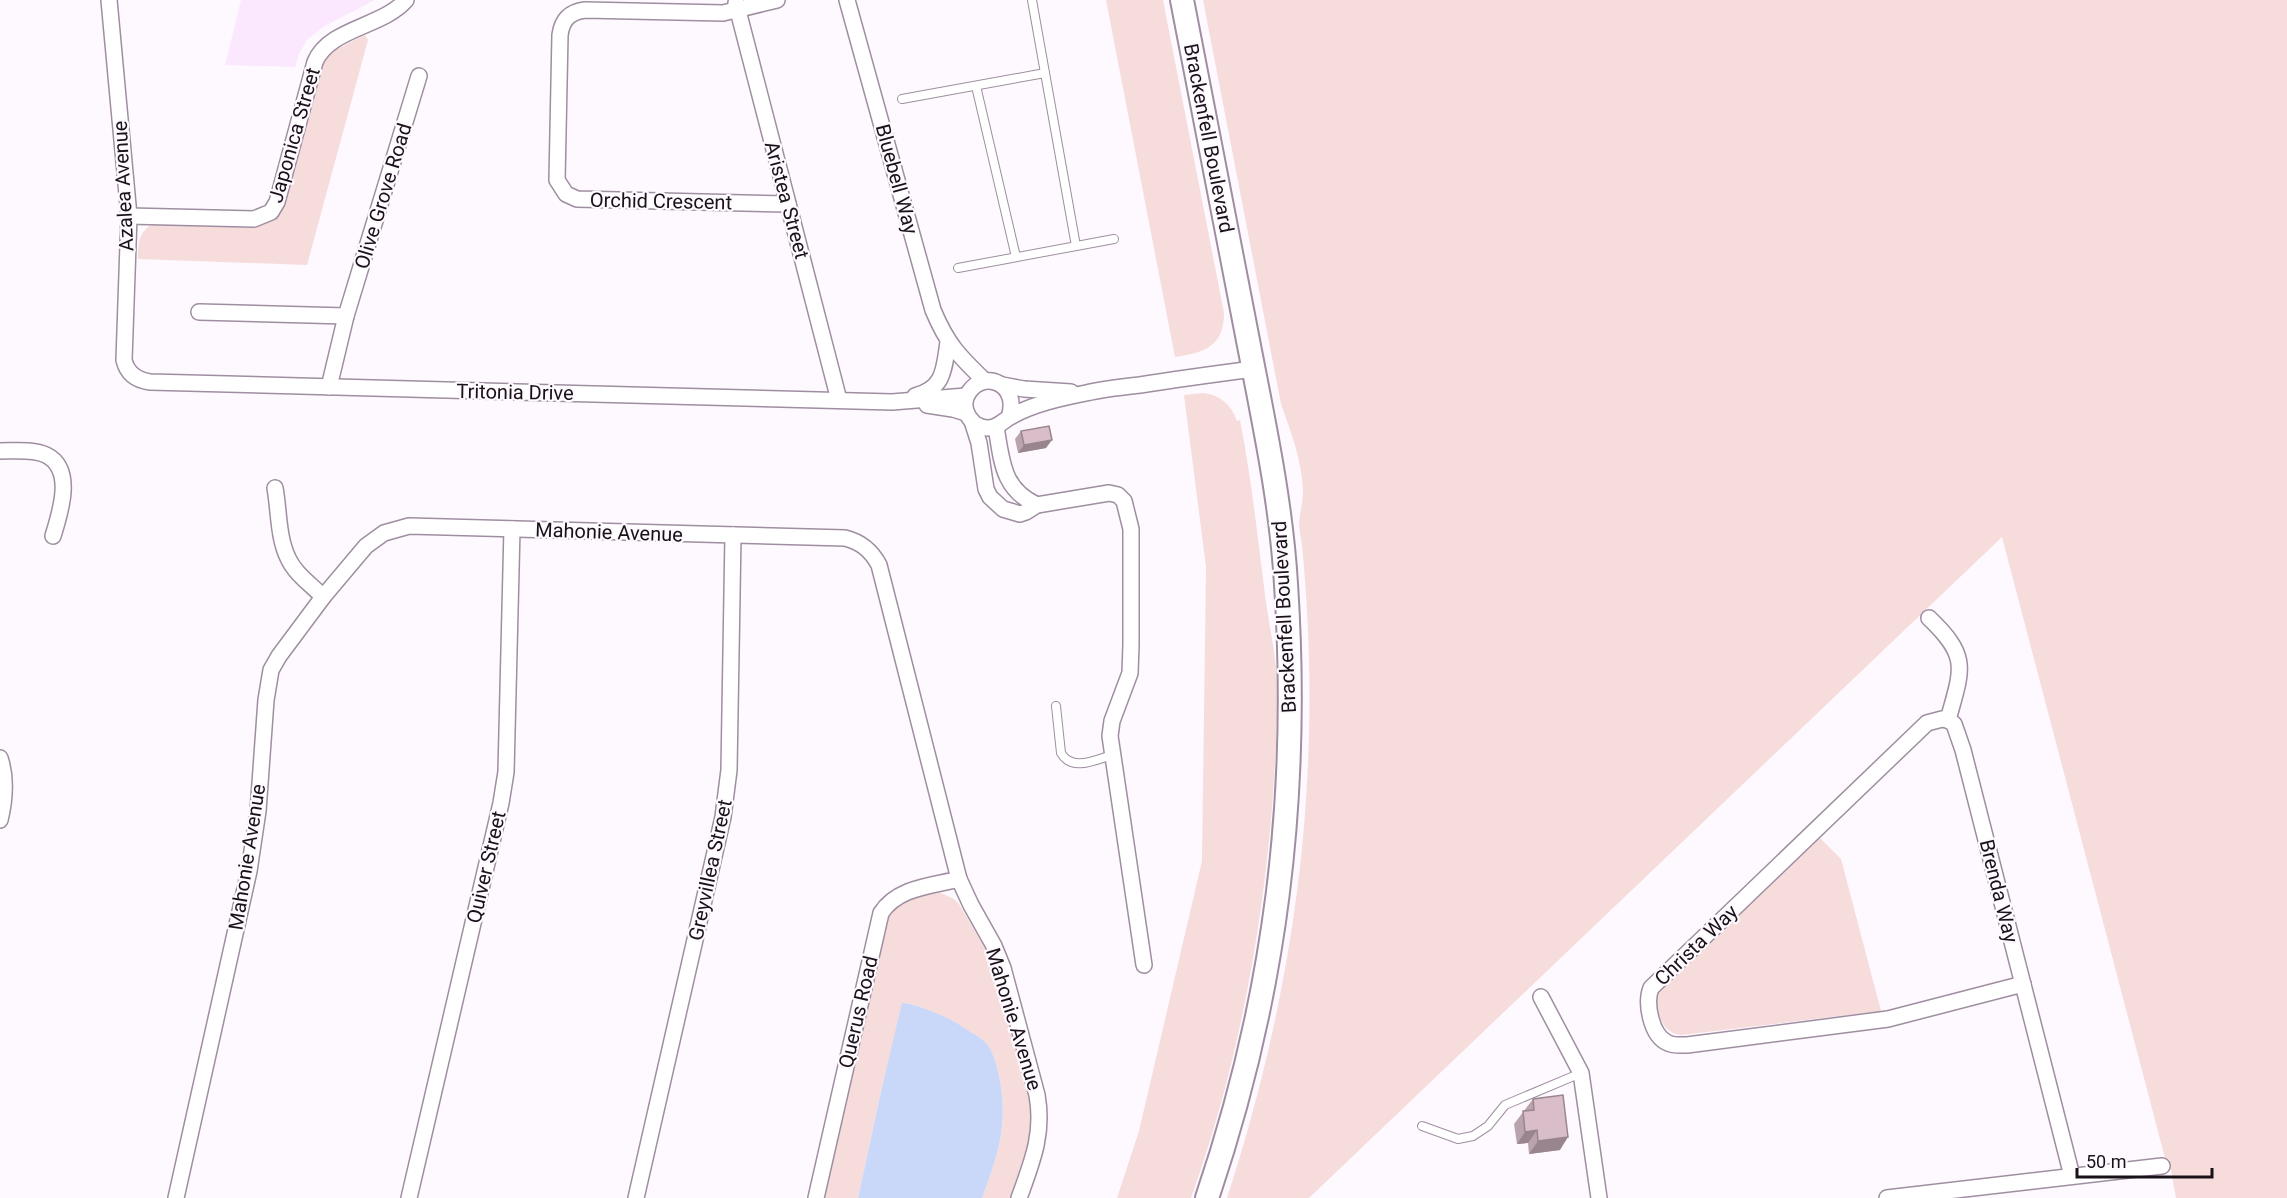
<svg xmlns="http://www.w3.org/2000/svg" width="2287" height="1198" font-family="Roboto,sans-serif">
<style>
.built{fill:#fbe8fe}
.green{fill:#f7dcdc}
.water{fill:#c9d8f9}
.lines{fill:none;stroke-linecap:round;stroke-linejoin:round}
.lane-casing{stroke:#9f8ea1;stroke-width:10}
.street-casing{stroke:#9f8ea1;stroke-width:18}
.secondary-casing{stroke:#9f8ea1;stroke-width:26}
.lane{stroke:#fff;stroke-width:8}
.street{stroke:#fff;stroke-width:15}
.secondary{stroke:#fff;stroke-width:22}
.wall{fill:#bba3ad}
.shaded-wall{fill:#98858d}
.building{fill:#d9bec9;stroke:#98858d;stroke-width:1.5}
.labels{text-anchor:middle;stroke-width:4.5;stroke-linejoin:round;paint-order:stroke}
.street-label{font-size:20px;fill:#181118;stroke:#fdf9fe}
</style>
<rect width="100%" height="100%" fill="#fdf9fe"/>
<!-- built -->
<polygon class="built" points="241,0 375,0 323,27 307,40 299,54 295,67 225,65"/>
<!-- green -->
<g class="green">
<path d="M 1106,0 L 1163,0 L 1224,313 C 1224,347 1203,353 1175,357 Z"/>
<path d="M 1203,0 L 2287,0 L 2287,1198 L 2176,1198 L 2171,1170 L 2165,1158 L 2002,537 L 1309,1198 L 1227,1198 C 1297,982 1324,772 1302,545 C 1301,538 1299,530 1299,523 C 1300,512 1303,502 1303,491 C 1302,461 1291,432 1281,404 Z"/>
<path d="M 365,35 L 368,40 L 307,265 L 138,259 C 138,245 138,233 151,225 L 257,227 L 273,219 L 284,206 L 324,62 L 333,51 Z"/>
<path d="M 1203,393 C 1220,395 1231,404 1237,421 L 1240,420 C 1251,476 1257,531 1264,587 C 1267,614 1273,640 1276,667 C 1279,713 1275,762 1272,808 C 1261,941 1236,1072 1191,1198 L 1117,1198 L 1139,1131 L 1202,861 L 1206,567 L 1184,395 Z"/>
<path d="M 1819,837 L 1841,859 L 1881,1011 L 1682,1035 C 1663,1034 1658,1016 1655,1000 L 1661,988 Z"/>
<path d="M 941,893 L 954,899 L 959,904 L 994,964 L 1031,1105 L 1031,1135 L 1010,1198 L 982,1198 C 998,1155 1009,1123 999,1076 C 996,1064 994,1052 985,1042 C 978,1035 966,1030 958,1025 C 947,1018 915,1003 903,1003 L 882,1087 L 858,1198 L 824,1198 L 889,915 C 901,899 922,894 941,893 Z"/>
</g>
<!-- water -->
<path class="water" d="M 902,1003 C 915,1003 947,1017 958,1024 C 966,1030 978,1035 985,1042 C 994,1052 996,1064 999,1076 C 1009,1123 998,1155 982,1198 L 858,1198 L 882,1087 Z"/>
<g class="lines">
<!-- lane casing -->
<g class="lane-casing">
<g id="lane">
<polyline points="1045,73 1076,246"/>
<polyline points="976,86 1016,257"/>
<polyline points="902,99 1045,73 1032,0"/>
<polyline points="958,268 1114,239"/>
<path d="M 1056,706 L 1061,753 C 1072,772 1095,760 1112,755"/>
<polyline points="1422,1126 1458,1139 1473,1136 1488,1126 1505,1105 1581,1073"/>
</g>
</g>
<!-- street casing -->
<g class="street-casing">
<g id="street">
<path d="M 109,0 L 129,216 L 124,360 C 127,373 136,380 150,382 L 892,402 L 966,396"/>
<path d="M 777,0 L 723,13 L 585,10 C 569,12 562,20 560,35 L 557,180 L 566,194 L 577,199 L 788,204"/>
<path d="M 847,0 L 933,310 C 947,344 959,356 985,381"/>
<polyline points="736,3 839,400"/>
<path d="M 129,216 L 254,219 L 271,212 L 277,202 L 315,62 C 329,28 383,27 406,0"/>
<polyline points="199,312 346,316"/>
<polyline points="1002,385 1024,389 1071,392"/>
<polyline points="329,387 346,316 419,76"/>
<path d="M 915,396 C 945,388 944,368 948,342"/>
<polyline points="927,405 953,409 966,413"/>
<path d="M 1009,417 C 1020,386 986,368 969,392 C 958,407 971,428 988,428 C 999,428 1003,420 1012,416 C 1033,404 1061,398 1086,393 C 1103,389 1122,387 1140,385 C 1178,379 1215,374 1253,369"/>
<polyline points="972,421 979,443 986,489 990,497 1003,509 1020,514 1026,512 1037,505 1109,493 1118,495 1124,501 1131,529 1131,645 1130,673 1112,721 1110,736 1144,965"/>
<path d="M 996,427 C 1002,461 1002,489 1037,505"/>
<path d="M 0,451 C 14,451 34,449 46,455 C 75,469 60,513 53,536"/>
<path d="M 275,488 C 279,510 278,538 288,558 C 295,574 312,585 323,597"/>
<path d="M 1929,618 C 1970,657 1962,669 1948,720 L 1954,724 L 1963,750 L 2072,1176"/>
<path d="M 1948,720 L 1942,719 L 1927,723 L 1651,988 C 1645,1003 1651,1036 1668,1043 C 1674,1046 1681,1045 1687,1045 L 1888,1019 L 2023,984"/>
<path d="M 0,758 C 7,779 5,799 0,820"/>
<polyline points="1541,997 1581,1073 1599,1198"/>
<path d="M 176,1198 L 249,871 L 258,811 L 266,700 L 271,670 L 279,656 L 323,597 L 366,546 L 384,533 L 409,526 L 845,538 C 861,542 871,550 879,565 L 959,879 L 971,905 L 994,946 L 1003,968 L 1037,1095 C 1044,1134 1032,1162 1019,1198"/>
<polyline points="409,1198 501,803 506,772 512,529"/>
<polyline points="636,1198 723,817 729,770 733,535"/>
<path d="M 816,1198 L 881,913 C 898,887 932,886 959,879"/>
<polyline points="1887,1198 2162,1166"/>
</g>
</g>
<!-- secondary casing -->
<g class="secondary-casing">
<path id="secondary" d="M 1182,0 C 1203,110 1224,220 1246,330 C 1262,414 1281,499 1286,584 C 1300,797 1276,995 1207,1198"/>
</g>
<!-- lane -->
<use href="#lane" class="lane"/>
<!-- street -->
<use href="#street" class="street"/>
<!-- secondary -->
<use href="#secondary" class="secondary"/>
</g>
<!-- wall -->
<g class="wall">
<polygon points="1021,431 1046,448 1018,453 1015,439"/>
<polygon points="1533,1099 1560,1150 1529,1154 1528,1143 1517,1144 1514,1124"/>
</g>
<!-- shaded-wall -->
<g class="shaded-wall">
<polygon points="1052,440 1046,448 1018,453 1024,445"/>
<polygon points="1537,1130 1528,1143 1517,1144 1525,1132"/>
<polygon points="1568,1137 1560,1150 1529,1154 1538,1141"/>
</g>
<!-- building -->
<g class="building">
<polygon points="1049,426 1052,440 1024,445 1021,431"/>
<polygon points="1563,1095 1568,1137 1538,1141 1537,1130 1525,1132 1523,1111 1534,1110 1533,1099"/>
</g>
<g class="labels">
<!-- street labels -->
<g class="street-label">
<text transform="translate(294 135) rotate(-74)" y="7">Japonica Street</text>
<text transform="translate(1209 138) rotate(79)" y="7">Brackenfell Boulevard</text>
<text transform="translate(897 179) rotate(75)" y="7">Bluebell Way</text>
<text transform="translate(123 186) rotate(-93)" y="7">Azalea Avenue</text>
<text transform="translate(383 196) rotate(-73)" y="7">Olive Grove Road</text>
<text transform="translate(787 200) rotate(75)" y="7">Aristea Street</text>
<text transform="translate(661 201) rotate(1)" y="7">Orchid Crescent</text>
<text transform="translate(515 392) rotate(1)" y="7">Tritonia Drive</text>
<text transform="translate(609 532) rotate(2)" y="7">Mahonie Avenue</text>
<text transform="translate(1284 617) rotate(-93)" y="7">Brackenfell Boulevard</text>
<text transform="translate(247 857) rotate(-81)" y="7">Mahonie Avenue</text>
<text transform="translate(486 867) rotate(-77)" y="7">Quiver Street</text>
<text transform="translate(710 870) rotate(-78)" y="7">Greyvillea Street</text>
<text transform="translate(1999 891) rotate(76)" y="7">Brenda Way</text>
<text transform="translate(1696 945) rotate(-44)" y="7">Christa Way</text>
<text transform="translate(858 1012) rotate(-77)" y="7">Querus Road</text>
<text transform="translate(1014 1019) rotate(73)" y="7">Mahonie Avenue</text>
</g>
</g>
<!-- scale -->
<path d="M2077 1168v9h135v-9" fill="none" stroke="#181118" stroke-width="3"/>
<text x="2086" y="1168" font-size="18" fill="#181118" stroke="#fdf9fe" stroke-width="4.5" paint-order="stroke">50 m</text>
</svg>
